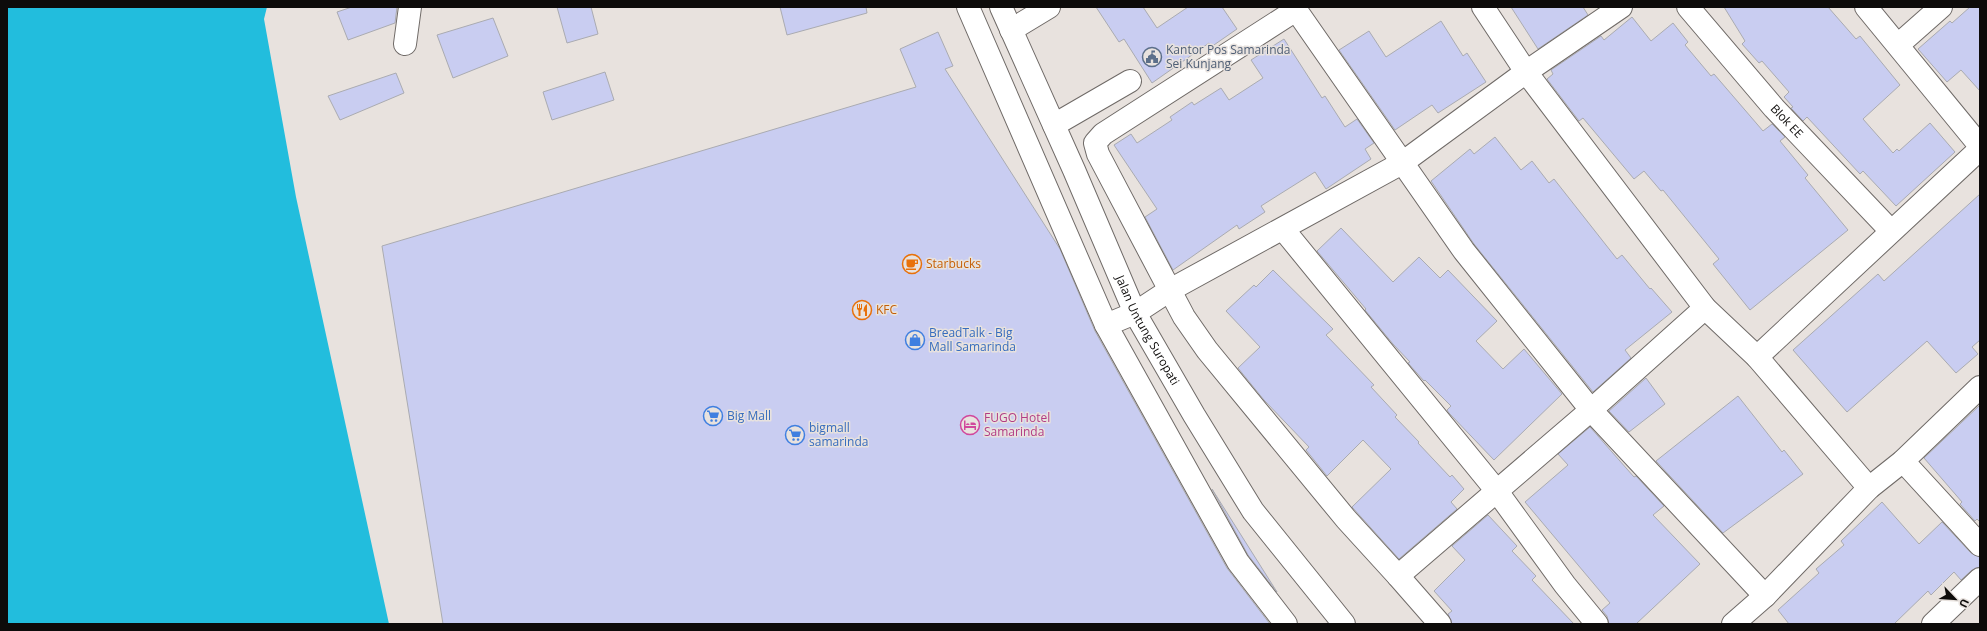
<svg xmlns="http://www.w3.org/2000/svg" width="1987" height="631" font-family="'Open Sans',sans-serif">
<style>
.water{fill:#22bddd}
.building{fill:#c9cdf1;stroke:#aaabb1}
.lines{fill:none;stroke-linecap:round;stroke-linejoin:round}
.minor-casing{stroke:#6f6a67;stroke-width:24}
.secondary-casing{stroke:#6f6a67;stroke-width:24}
.minor{stroke:#fff;stroke-width:22}
.secondary{stroke:#fff;stroke-width:22}
.labels{text-anchor:middle;stroke-width:3;stroke-linejoin:round;paint-order:stroke}
.service-label{font-size:12px;fill:#4e5e75;stroke:#e8e2de;text-anchor:start}
.street-label{font-size:12px;fill:#0d0b0a;stroke:#e8e2de}
.food-label{font-size:12px;fill:#c56008;stroke:#e8e2de;text-anchor:start}
.shop-label{font-size:12px;fill:#366cbe;stroke:#e8e2de;text-anchor:start}
.hotel-label{font-size:12px;fill:#b23c85;stroke:#e8e2de;text-anchor:start}
</style>
<rect width="100%" height="100%" fill="#e8e2de"/>
<!-- water -->
<polygon class="water" points="7,7 267,7 264,19 296,197 389,624 7,624"/>
<!-- building -->
<g class="building">
<polygon points="352,7 397,7 395,23 348,40 337,12"/>
<polygon points="557,7 591,7 598,34 567,43"/>
<polygon points="780,7 866,7 867,13 787,35"/>
<polygon points="1096,7 1143,7 1157,28 1188,7 1222,7 1237,29 1211,47 1209,43 1152,83 1124,39 1119,42"/>
<polygon points="1511,7 1583,7 1588,15 1538,49"/>
<polygon points="1724,7 1828,7 1856,39 1860,36 1900,85 1863,119 1893,153 1897,149 1899,151 1930,123 1955,152 1896,206 1863,171 1860,174 1807,117 1803,121 1791,108 1793,107 1784,97 1789,92 1762,61 1759,63 1742,44 1745,41"/>
<polygon points="1970,7 1980,7 1980,91 1961,70 1947,82 1918,49 1950,21 1952,23"/>
<polygon points="1632,17 1651,41 1673,23 1688,42 1685,45 1711,76 1714,74 1763,131 1772,124 1785,137 1780,141 1808,175 1805,178 1848,230 1750,310 1713,264 1719,259 1663,190 1661,191 1644,171 1634,179 1583,118 1579,121 1547,79 1553,74 1551,70 1601,36 1604,40"/>
<polygon points="493,18 508,56 453,78 437,35"/>
<polygon points="1441,21 1463,56 1467,53 1486,82 1438,113 1432,105 1395,130 1339,50 1369,31 1386,57"/>
<polygon points="938,32 953,66 945,69 1060,249 1095,331 1227,568 1270,624 443,624 382,246 916,87 900,49"/>
<polygon points="1284,39 1322,98 1325,96 1345,127 1357,119 1374,143 1365,149 1371,159 1326,189 1315,172 1261,206 1265,212 1239,229 1237,225 1173,270 1145,217 1157,209 1114,145 1131,134 1137,143 1172,120 1170,117 1192,102 1194,105 1221,88 1229,100 1263,78 1251,60"/>
<polygon points="605,72 614,100 552,120 543,92"/>
<polygon points="396,73 404,93 340,120 328,96"/>
<polygon points="1495,137 1521,170 1532,161 1549,183 1554,179 1617,259 1622,255 1650,289 1651,288 1672,312 1625,350 1631,358 1593,392 1474,244 1431,181 1470,149 1474,154"/>
<polygon points="1980,194 1980,340 1972,347 1978,354 1956,373 1927,341 1847,412 1793,350 1878,274 1884,281"/>
<polygon points="1341,228 1393,282 1419,257 1440,278 1448,270 1497,321 1476,341 1503,369 1524,349 1562,394 1494,460 1449,413 1447,410 1451,406 1425,380 1424,381 1408,363 1410,362 1393,344 1365,310 1366,309 1317,251"/>
<polygon points="1273,270 1333,329 1326,335 1374,385 1371,387 1397,415 1395,417 1419,442 1418,443 1450,477 1452,475 1464,489 1451,502 1457,509 1399,559 1352,507 1391,469 1363,440 1327,476 1306,450 1309,447 1264,400 1238,368 1260,347 1226,311 1254,285 1256,287"/>
<polygon points="1646,378 1665,404 1629,432 1609,411"/>
<polygon points="1738,396 1782,452 1784,450 1803,474 1723,533 1656,461"/>
<polygon points="1980,405 1980,522 1977,519 1975,521 1960,504 1962,502 1924,458"/>
<polygon points="1590,427 1634,477 1636,476 1664,506 1653,515 1700,564 1636,624 1609,624 1607,616 1602,610 1610,603 1525,502 1568,465 1558,454"/>
<polygon points="1212,489 1277,592 1248,555"/>
<polygon points="1882,502 1919,544 1942,522 1971,553 1980,557 1980,567 1972,570 1961,580 1954,572 1931,595 1928,591 1894,624 1789,624 1778,610 1819,573 1816,569 1844,545 1841,541"/>
<polygon points="1488,515 1517,546 1512,551 1536,576 1532,580 1574,624 1452,624 1448,614 1452,611 1434,591 1465,560 1452,546"/>
</g>
<g class="lines">
<!-- minor casing -->
<g class="minor-casing">
<g id="minor">
<polyline points="1294,7 1464,251 1591,410 1765,596"/>
<polyline points="1483,7 1526,72 1705,308 1757,357 1869,488"/>
<path id="s1" d="M 1688,7 L 1774,108 L 1891,231"/>
<polyline points="1866,7 1980,146"/>
<polyline points="1296,10 1103,134 1095,143 1098,154 1184,317 1207,350 1346,519 1398,576 1591,410 1705,308"/>
<polyline points="1011,30 1049,7"/>
<polyline points="405,44 410,7"/>
<polyline points="1898,45 1941,7"/>
<polyline points="1054,125 1130,81"/>
<polyline points="1283,229 1496,490 1565,585 1597,624"/>
<polyline points="1106,325 1135,313 1170,290 1402,163 1526,72 1621,7"/>
<polyline points="1757,357 1980,149"/>
<polyline points="1903,461 1980,545"/>
<polyline points="1398,576 1440,624"/>
<polyline points="1733,624 1765,596 1869,488 1903,461 1980,387"/>
<polyline points="1933,624 1980,579"/>
</g>
</g>
<!-- secondary casing -->
<g class="secondary-casing">
<g id="secondary">
<polyline points="968,7 1106,325 1238,562 1286,624"/>
<path id="s2" d="M 1001,7 L 1074,170 L 1135,313 L 1194,415 L 1253,511 L 1344,624"/>
</g>
</g>
<!-- minor -->
<use href="#minor" class="minor"/>
<!-- secondary -->
<use href="#secondary" class="secondary"/>
</g>
<!-- icons -->
<defs>
<g id="civic-ring" transform="scale(1)"><circle r="9.5" fill="#e8e2de" stroke="#5c6f8a" stroke-width="1.5"/><path d="M-.6-6.5H3V-4.5H.6V-3L4-1V1h2V6H-6V1h2V-1L-.6-3ZM-1.2 2.5V6h2.4V2.5Z" fill="#5c6f8a"/></g>
<g id="cafe-ring" transform="scale(1)"><circle r="9.5" fill="#e8e2de" stroke="#e8710a" stroke-width="1.5"/><path d="M-5.5-4.5H6V0H3Q3 3.5 0 3.5H-2.5Q-5.5 3.5-5.5 0ZM3-3.2v2h1.7v-2ZM-6 4.5H4V6H-6Z" fill="#e8710a"/></g>
<g id="restaurant-ring" transform="scale(1)"><circle r="9.5" fill="#e8e2de" stroke="#e8710a" stroke-width="1.5"/><path d="M-5-6h1v4h1v-4h1v4h1v-4h1v5L-1.5 .5V6h-2V.5L-5-1ZM5-6V6H3V1.5H1.5Q1.5-4 5-6Z" fill="#e8710a"/></g>
<g id="shop-ring" transform="scale(1)"><circle r="9.5" fill="#e8e2de" stroke="#3f7fe0" stroke-width="1.5"/><path d="M-5-2.5h2.3a2.7 3.5 0 0 1 5.4 0H5L5.5 6h-11ZM-1.5-2.5h3a1.5 2.3 0 0 0-3 0Z" fill="#3f7fe0"/></g>
<g id="supermarket-ring" transform="scale(1)"><circle r="9.5" fill="#e8e2de" stroke="#3f7fe0" stroke-width="1.5"/><path d="M-6-5.5h2.5l.6 2H6L4.5 2H-2.5L-4.4-4H-6ZM-1.5 3.2a1.3 1.3 0 1 0 .1 0ZM3 3.2a1.3 1.3 0 1 0 .1 0Z" fill="#3f7fe0"/></g>
<g id="hotel-ring" transform="scale(1)"><circle r="9.5" fill="#e8e2de" stroke="#d1479c" stroke-width="1.5"/><path d="M-6-4.5h1.5V1H6V5H4.5V3h-9V5H-6ZM-4 0a1.8 1.8 0 1 1 3.6 0ZM.5 0V-2.5h3Q6-2.5 6 0Z" fill="#d1479c"/></g>
</defs>
<g fill-rule="evenodd">
<use href="#civic-ring" x="1152" y="57"/>
<use href="#cafe-ring" x="912" y="264"/>
<use href="#restaurant-ring" x="862" y="310"/>
<use href="#shop-ring" x="915" y="340"/>
<use href="#supermarket-ring" x="713" y="416"/>
<use href="#hotel-ring" x="970" y="425"/>
<use href="#supermarket-ring" x="795" y="435"/>
</g>
<g class="labels">
<!-- service labels -->
<g class="service-label">
<text x="1166" y="54">Kantor Pos Samarinda<tspan x="1166" dy="14">Sei Kunjang</tspan></text>
</g>
<!-- street labels -->
<g class="street-label">
<text dy="4" stroke="none"><textPath href="#s1" startOffset="151">Blok EE</textPath></text>
<text dy="4" stroke="none"><textPath href="#s2" startOffset="355">Jalan Untung Suropati</textPath></text>
</g>
<!-- food labels -->
<g class="food-label">
<text x="926" y="268">Starbucks</text>
<text x="876" y="314">KFC</text>
</g>
<!-- shop labels -->
<g class="shop-label">
<text x="929" y="337">BreadTalk - Big<tspan x="929" dy="14">Mall Samarinda</tspan></text>
<text x="727" y="420">Big Mall</text>
<text x="809" y="432">bigmall<tspan x="809" dy="14">samarinda</tspan></text>
</g>
<!-- hotel labels -->
<g class="hotel-label">
<text x="984" y="422">FUGO Hotel<tspan x="984" dy="14">Samarinda</tspan></text>
</g>
</g>
<!-- border -->
<rect width="1987" height="631" fill="none" stroke="#0d0b0a" stroke-width="16"/>
<!-- north arrow -->
<g transform="translate(1955 599) rotate(115)" stroke="#e8e2de" stroke-width="3" paint-order="stroke">
<path d="M0-3L7 15L0 10L-7 15Z" fill="#0d0b0a"/>
<text y="-6" font-size="11" font-weight="bold" text-anchor="middle" fill="#0d0b0a">U</text>
</g>
</svg>
